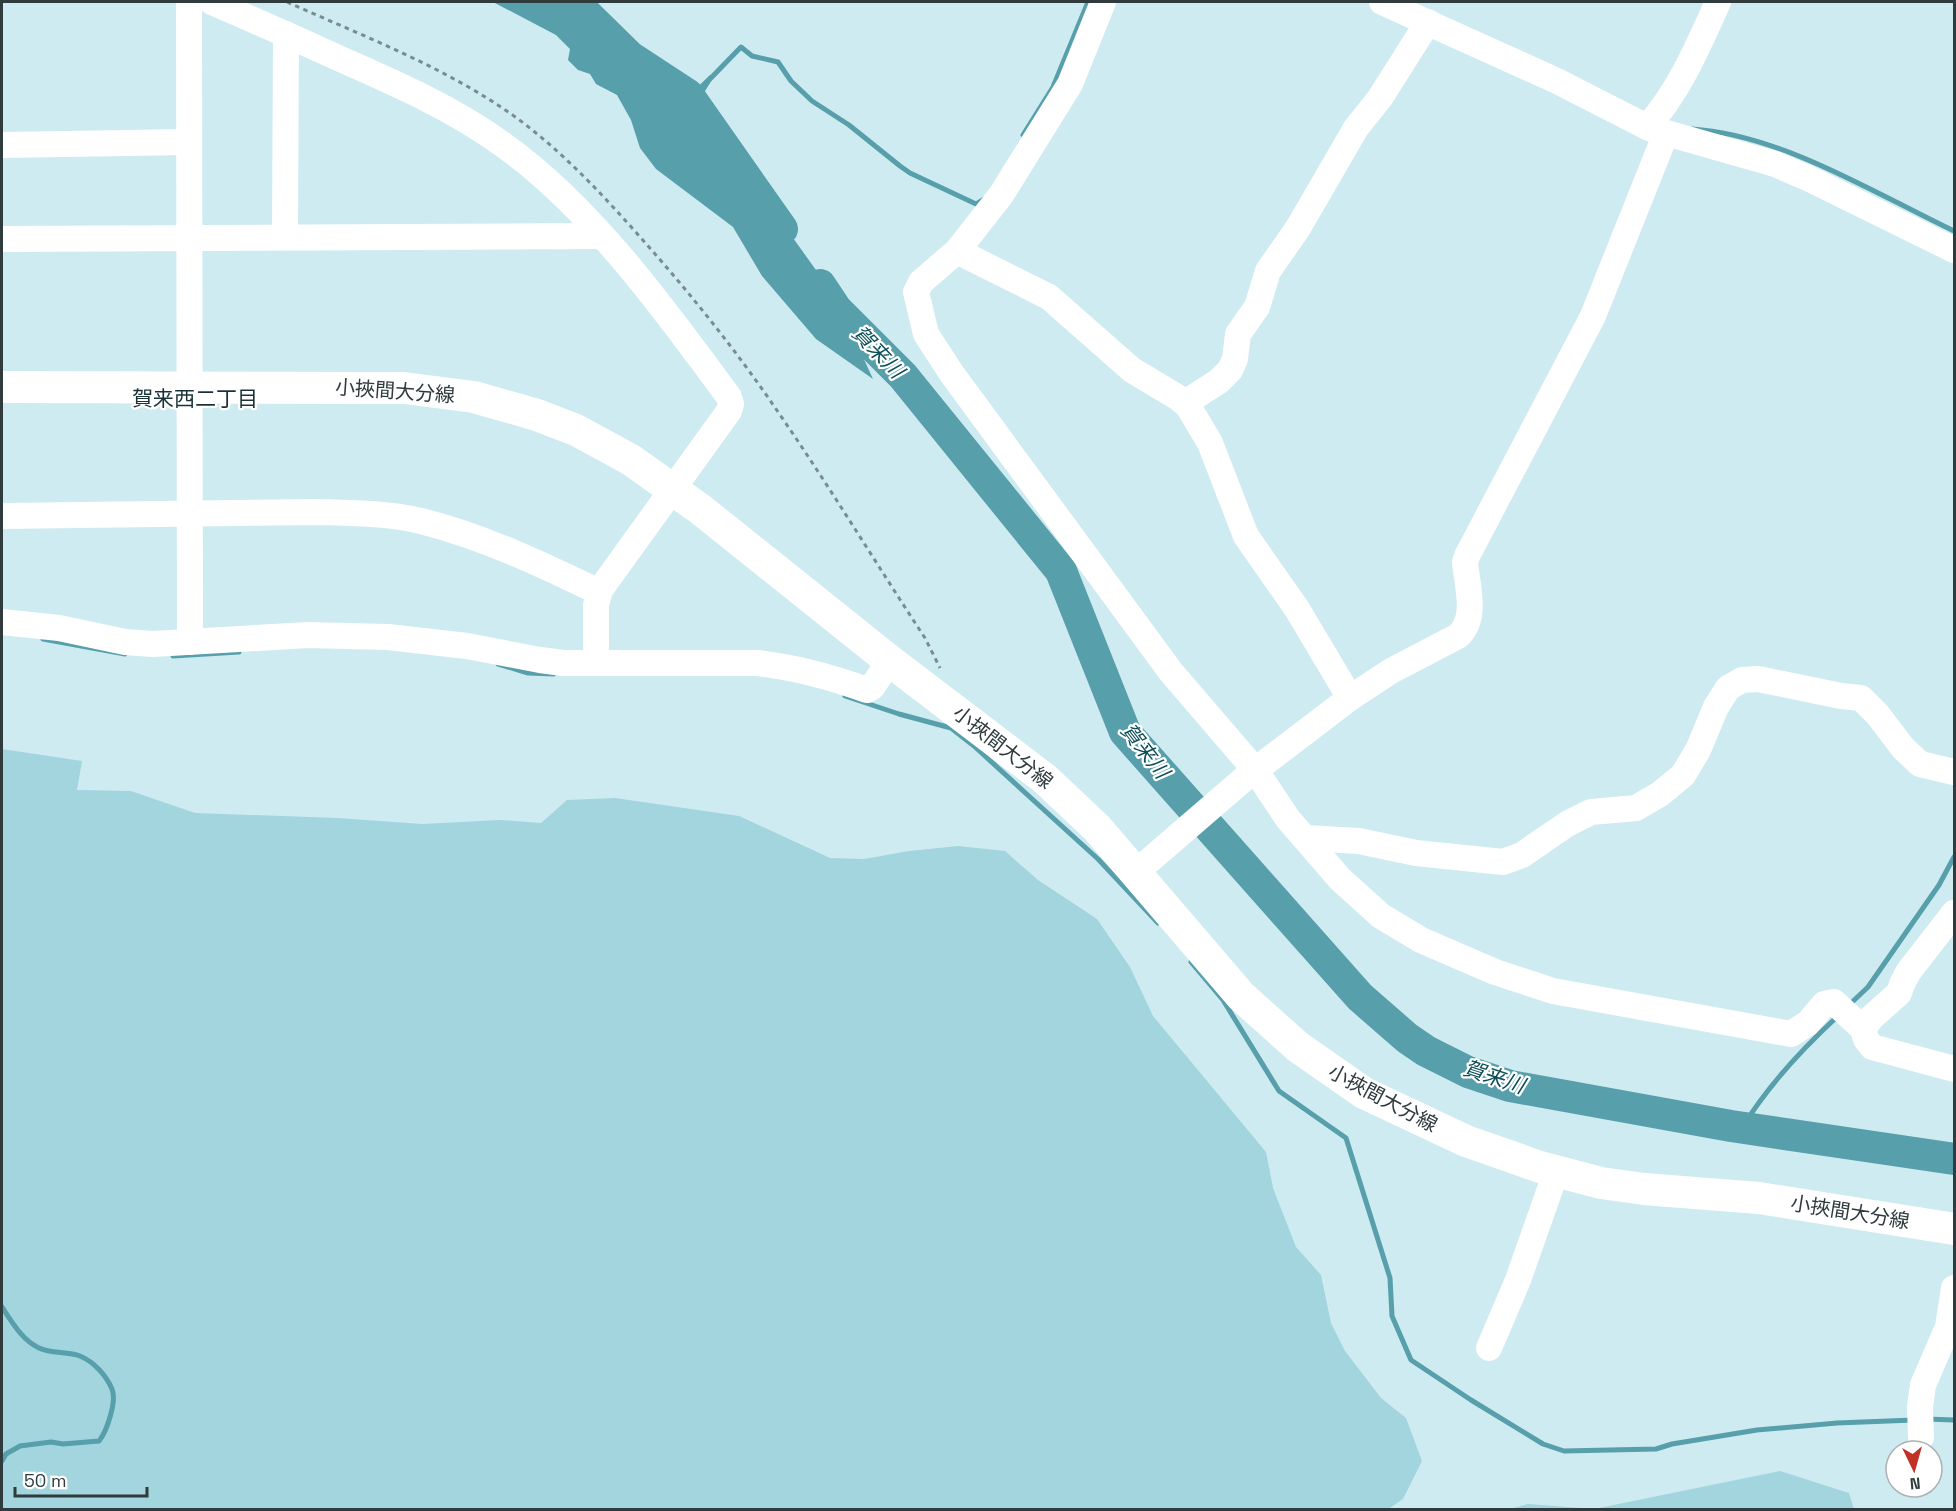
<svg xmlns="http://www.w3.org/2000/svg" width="1956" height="1511" font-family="'Space Grotesk','Noto Sans JP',sans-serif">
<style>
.green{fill:#a3d5de}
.water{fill:#579fab}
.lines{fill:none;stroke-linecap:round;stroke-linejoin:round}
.stream{stroke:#579fab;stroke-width:5}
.river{stroke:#579fab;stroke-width:32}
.path{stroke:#798c90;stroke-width:3;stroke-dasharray:4.5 4.5;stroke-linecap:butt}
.minor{stroke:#fff;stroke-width:26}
.major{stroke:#fff;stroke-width:32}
.labels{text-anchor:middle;stroke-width:4.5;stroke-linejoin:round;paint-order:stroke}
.street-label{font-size:20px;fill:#2f3b3d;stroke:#fff}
.water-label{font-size:21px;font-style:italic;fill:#0b4d56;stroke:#fff}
.neighbourhood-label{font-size:21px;fill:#1a3237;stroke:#fff}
</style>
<rect width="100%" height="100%" fill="#ceebf1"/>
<!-- green -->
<g class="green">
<polygon points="2,749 82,761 77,790 131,791 195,813 338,818 422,824 500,820 541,823 567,800 615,798 739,816 830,858 864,859 909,851 958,846 1005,851 1038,880 1097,919 1130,967 1153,1016 1266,1152 1273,1188 1296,1247 1321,1275 1331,1323 1345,1351 1381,1398 1406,1418 1422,1461 1403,1499 1387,1510 2,1509"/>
<polygon points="1780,1471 1849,1493 1854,1509 1510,1509 1528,1504 1594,1509"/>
</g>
<!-- water -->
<polygon class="water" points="493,2 568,2 581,8 589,10 610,27 622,43 630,62 681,103 710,75 713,78 690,116 720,152 778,217 836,298 873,379 816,339 762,276 733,227 656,169 640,148 631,120 617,95 596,84 590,74 578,70 568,60 570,49 556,35"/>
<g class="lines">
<!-- stream -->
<g class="stream">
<polyline points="708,81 741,47 752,56 778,62 791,81 812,101 849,125 900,166 910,173 976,204 984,199"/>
<path d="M 1692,129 C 1782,135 1874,193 1954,231"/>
<polyline points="1023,135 1053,87 1088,2"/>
<polyline points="43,639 125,654"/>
<polyline points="173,656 239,652"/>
<polyline points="498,664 528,673 554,674"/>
<polyline points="845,696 899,714 951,728 974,746 1098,859 1158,923"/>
<polyline points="1191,962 1223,1000 1279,1091 1346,1138 1390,1278 1392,1316 1411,1360 1471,1400 1543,1444 1564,1451 1656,1449 1672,1444 1757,1430 1837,1423 1914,1420"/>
<polyline points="1848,1006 1868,987 1939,885 1954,857"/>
<path d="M 1742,1128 C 1768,1085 1802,1049 1839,1015"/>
<path d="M 2,1307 C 12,1322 22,1340 39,1348 C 51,1354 68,1351 80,1356 C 94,1362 106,1375 112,1389 C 117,1401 107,1431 99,1441 L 63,1444 L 51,1442 L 20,1446 L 6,1454 L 2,1461"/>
<polyline points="1926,1419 1954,1420"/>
</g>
<!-- river -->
<g class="river">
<polyline points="574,2 630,57 688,95 782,229"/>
<polyline points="820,285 836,309 903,376 1061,571 1125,732 1360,997 1407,1038 1426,1051 1468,1072 1510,1086 1731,1126 1954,1159"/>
</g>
<!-- path -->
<path class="path" d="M 287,2 C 363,36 445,67 514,116 C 562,151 602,194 641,238 C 689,292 735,349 776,409 C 828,484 875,562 925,638 L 940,668"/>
<!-- minor -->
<g class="minor">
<polyline points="189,2 190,642"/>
<path d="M 212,2 C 256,21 301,41 345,61 C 399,85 454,109 502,144 C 590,206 666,311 729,397 L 731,404 L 729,411 L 600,590 L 596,605 L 596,663"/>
<polyline points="1103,2 1070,84 1001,195 957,251 921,282 916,292 926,334 952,374 1171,672 1256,771 1288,819 1340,879 1381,916 1421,940 1495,972 1553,991 1791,1034 1808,1023 1824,1004 1834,1002 1863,1029 1866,1039 1872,1047 1954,1069"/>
<polyline points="1382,2 1557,81 1649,128 1775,164 1810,179 1954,250"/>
<path d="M 1647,127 C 1680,90 1698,46 1718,2"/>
<polyline points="2,145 189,142"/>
<polyline points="285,237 286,34"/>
<polyline points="2,239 601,236"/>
<polyline points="957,251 1049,297 1132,370 1177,397 1188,406 1210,443 1246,536 1297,609 1350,698"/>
<polyline points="1185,403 1219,381 1230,370 1235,359 1238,334 1257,307 1268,271 1298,228 1356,128 1380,98 1428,22"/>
<path d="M 2,516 L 317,512 C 351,513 387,513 421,521 C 484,537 541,564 599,592"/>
<path d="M 2,622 L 59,628 L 125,642 L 153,644 L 308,635 L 388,637 L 467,646 L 540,660 L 563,663 L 757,663 C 795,667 831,677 867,690 L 872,687 L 890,661"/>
<polyline points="1305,838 1359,841 1416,853 1503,862 1522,855 1567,824 1591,812 1636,808 1660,794 1683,775 1698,750 1716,707 1728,688 1742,680 1758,679 1841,696 1861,698 1878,715 1903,748 1920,764 1954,772"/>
<path d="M 1135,873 L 1245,778 L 1350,698 L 1391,671 L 1458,636 C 1478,618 1467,586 1465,562 L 1467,556 L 1593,316 L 1666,133"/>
<polyline points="1863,1029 1871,1018 1899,993 1902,984 1909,971 1954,913"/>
<polyline points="1489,1348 1518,1280 1556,1172"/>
<polyline points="1921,1437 1920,1407 1923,1385 1948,1327 1954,1288"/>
</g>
<!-- major -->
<polyline class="major" points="2,387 404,388 474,397 537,415 576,430 631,460 700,509 890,661 1045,779 1097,828 1241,996 1298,1047 1364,1093 1466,1141 1540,1167 1601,1183 1644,1189 1759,1198 1954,1229"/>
</g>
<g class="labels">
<!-- street labels -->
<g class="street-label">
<text transform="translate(395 391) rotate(4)" y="7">小挾間大分線</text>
<text transform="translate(1003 747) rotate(38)" y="7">小挾間大分線</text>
<text transform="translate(1383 1098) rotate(28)" y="7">小挾間大分線</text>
<text transform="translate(1850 1212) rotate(9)" y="7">小挾間大分線</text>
</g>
<!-- water labels -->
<g class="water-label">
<text transform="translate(878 352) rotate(46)" y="7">賀来川</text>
<text transform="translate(1145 751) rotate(52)" y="7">賀来川</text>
<text transform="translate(1494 1077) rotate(18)" y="7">賀来川</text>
</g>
<!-- neighbourhood labels -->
<g class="neighbourhood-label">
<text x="195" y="406">賀来西二丁目</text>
</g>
</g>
<!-- border -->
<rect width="1956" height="1511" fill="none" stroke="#2f3b3d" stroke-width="6"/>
<!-- north arrow -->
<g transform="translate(1914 1469) rotate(175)"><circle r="28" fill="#ffffff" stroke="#acb1b1" stroke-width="1.5"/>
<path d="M0-4.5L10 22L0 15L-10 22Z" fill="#bf3225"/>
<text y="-9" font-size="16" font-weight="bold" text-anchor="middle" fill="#2f3b3d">N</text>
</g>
<!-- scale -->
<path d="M15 1487v9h132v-9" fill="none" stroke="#2f3b3d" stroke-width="3"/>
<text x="24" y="1487" font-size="18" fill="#2f3b3d" stroke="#ffffff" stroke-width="4.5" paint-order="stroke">50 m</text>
</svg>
